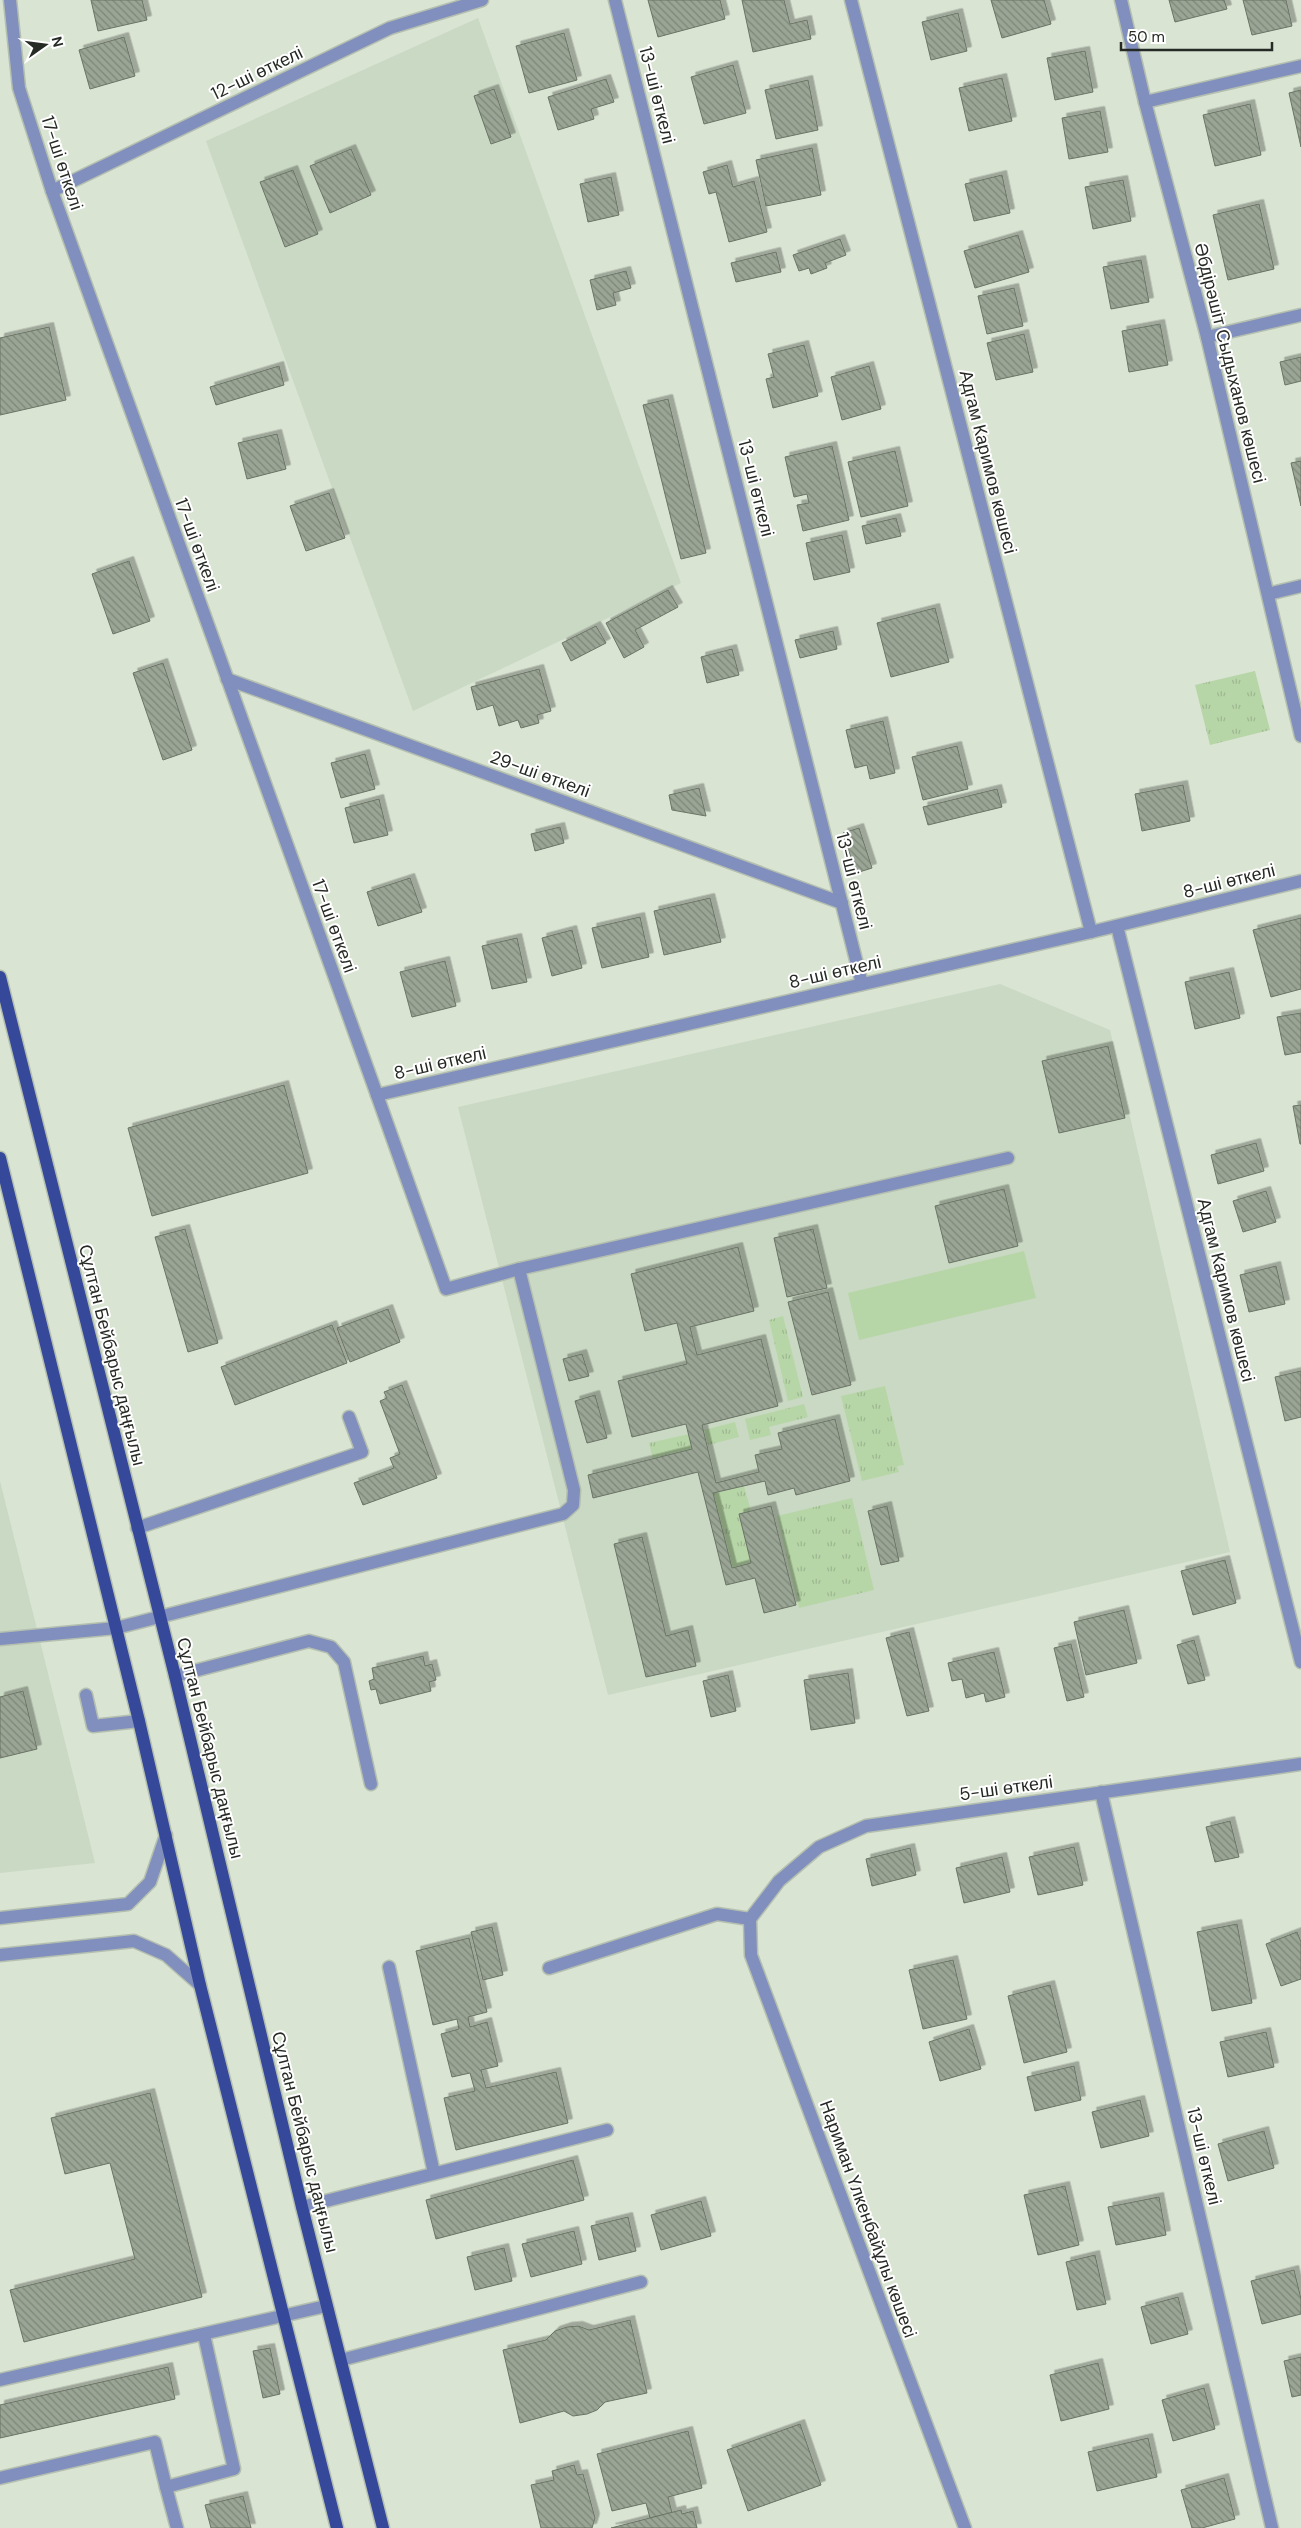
<svg xmlns="http://www.w3.org/2000/svg" width="1301" height="2528" font-family="'DM Sans',sans-serif">
<style>
.built{fill:#cad9c3}
.grass{fill:url(#grass-tufts)}
.pitch{fill:#b7d6a7}
.building{fill:url(#building-back-hatch);stroke:#6a7465;filter:url(#shadow)}
.lines{fill:none;stroke-linecap:round;stroke-linejoin:round}
.service-casing{stroke:#b5bfb0;stroke-width:15}
.minor-casing{stroke:#b5bfb0;stroke-width:15}
.tertiary-casing{stroke:#b5bfb0;stroke-width:15}
.primary-casing{stroke:#b5bfb0;stroke-width:15}
.service{stroke:#808fbd;stroke-width:12}
.minor{stroke:#808fbd;stroke-width:12}
.tertiary{stroke:#808fbd;stroke-width:12}
.primary{stroke:#354899;stroke-width:12}
.labels{text-anchor:middle;stroke-width:4;stroke-linejoin:round;paint-order:stroke}
.street-label{font-size:18px;fill:#262a24;stroke:#fff}
</style>
<defs>
<pattern id="grass-tufts" width="24" height="20" patternUnits="userSpaceOnUse" patternTransform="scale(1.25)"><rect width="24" height="20" fill="#b7d6a7"/><path d="M3 7l-1-3M5 7V3M7 7l1-3M15 17l-1-3M17 17v-4M19 17l1-3" fill="none" stroke="#9db890"/></pattern>
<pattern id="building-back-hatch" width="6" height="6" patternUnits="userSpaceOnUse" patternTransform="scale(1.25)"><rect width="6" height="6" fill="#9aa595"/><path d="M-1 5l2 2M0 0l6 6M5-1l2 2" fill="none" stroke="#7d8779"/></pattern>
<filter id="shadow"><feDropShadow dx="4.5" dy="-4.5" stdDeviation="0" flood-color="#0004"/></filter>
</defs>
<rect width="100%" height="100%" fill="#d9e4d3"/>
<!-- built -->
<g class="built">
<polygon points="478,18 681,583 413,711 206,141"/>
<polygon points="1000,984 1110,1030 1230,1552 608,1695 458,1107"/>
<polygon points="0,1481 39,1637 95,1863 0,1873"/>
</g>
<!-- grass -->
<g class="grass">
<polygon points="1255,671 1270,730 1210,745 1195,685"/>
<polygon points="783,1316 803,1397 788,1401 769,1320"/>
<polygon points="885,1386 904,1465 897,1466 899,1472 862,1481 841,1396"/>
<polygon points="804,1404 808,1417 769,1427 771,1435 750,1440 745,1419"/>
<polygon points="735,1422 739,1437 708,1445 704,1430"/>
<polygon points="689,1434 692,1449 653,1459 649,1443"/>
<polygon points="744,1486 751,1511 751,1563 732,1568 713,1493"/>
<polygon points="852,1498 874,1590 799,1608 777,1516"/>
</g>
<!-- pitch -->
<polygon class="pitch" points="1024,1251 1036,1298 859,1340 848,1293"/>
<!-- building -->
<g class="building">
<polygon points="91,0 142,0 147,20 98,31"/>
<polygon points="648,0 720,0 725,19 658,37"/>
<polygon points="742,0 784,0 790,24 807,20 811,39 753,52"/>
<polygon points="991,0 1044,0 1051,24 1002,38"/>
<polygon points="1169,0 1224,0 1227,9 1175,22"/>
<polygon points="1243,0 1286,0 1292,26 1252,35"/>
<polygon points="958,13 967,51 931,60 922,22"/>
<polygon points="564,33 577,80 529,93 516,46"/>
<polygon points="124,37 135,76 90,89 79,50"/>
<polygon points="1085,51 1093,92 1055,100 1047,58"/>
<polygon points="733,65 746,113 704,124 691,77"/>
<polygon points="1002,78 1012,121 969,131 959,88"/>
<polygon points="606,79 614,102 591,109 594,119 558,130 548,97"/>
<polygon points="808,80 818,130 776,139 765,90"/>
<polygon points="494,89 511,137 491,144 474,96"/>
<polygon points="1301,90 1301,147 1289,93"/>
<polygon points="1250,104 1261,155 1215,166 1203,115"/>
<polygon points="1100,111 1108,152 1069,159 1062,118"/>
<polygon points="812,148 821,195 766,206 756,160"/>
<polygon points="351,149 371,195 330,213 310,166"/>
<polygon points="727,165 733,187 754,181 767,232 729,242 716,192 709,194 703,172"/>
<polygon points="293,170 318,234 285,247 260,182"/>
<polygon points="1002,175 1010,213 974,221 965,184"/>
<polygon points="611,177 619,215 588,222 580,184"/>
<polygon points="1123,180 1131,221 1093,229 1085,187"/>
<polygon points="1259,204 1274,269 1228,280 1213,215"/>
<polygon points="1018,235 1029,272 975,288 964,251"/>
<polygon points="840,239 846,255 825,263 827,268 811,274 809,268 799,271 793,255"/>
<polygon points="776,252 781,272 736,282 731,263"/>
<polygon points="1141,260 1149,302 1111,309 1103,267"/>
<polygon points="626,271 631,288 613,293 616,305 597,310 590,280"/>
<polygon points="1014,288 1023,326 987,334 978,296"/>
<polygon points="1160,324 1168,365 1129,372 1122,331"/>
<polygon points="49,327 66,400 0,415 0,338"/>
<polygon points="1024,334 1033,372 996,380 987,343"/>
<polygon points="804,345 818,396 773,408 766,379 774,377 768,354"/>
<polygon points="1301,357 1301,381 1285,385 1280,362"/>
<polygon points="279,366 284,385 216,405 210,387"/>
<polygon points="869,366 881,409 842,420 831,377"/>
<polygon points="668,399 706,553 681,559 643,405"/>
<polygon points="277,434 286,469 247,479 238,443"/>
<polygon points="832,446 849,520 803,531 797,505 809,503 807,494 794,497 785,457"/>
<polygon points="895,451 908,506 861,517 848,462"/>
<polygon points="1301,461 1301,506 1291,463"/>
<polygon points="329,493 345,538 306,551 290,506"/>
<polygon points="896,518 901,536 866,544 862,526"/>
<polygon points="842,535 850,572 814,580 806,543"/>
<polygon points="129,561 150,621 113,634 92,574"/>
<polygon points="668,590 678,607 635,630 644,647 624,658 606,623"/>
<polygon points="935,608 949,662 891,677 877,623"/>
<polygon points="596,626 606,643 571,661 562,643"/>
<polygon points="833,631 837,649 800,658 795,640"/>
<polygon points="732,649 739,675 707,683 701,657"/>
<polygon points="163,663 192,750 163,760 133,673"/>
<polygon points="539,669 551,711 537,715 539,723 521,728 518,720 499,726 493,705 477,710 471,687"/>
<polygon points="883,721 895,773 870,779 867,765 855,768 846,730"/>
<polygon points="957,746 968,789 923,800 912,757"/>
<polygon points="365,754 375,789 341,798 331,763"/>
<polygon points="1183,785 1190,821 1142,831 1135,794"/>
<polygon points="699,788 706,816 672,810 669,795"/>
<polygon points="997,789 1002,807 928,825 923,807"/>
<polygon points="379,799 388,835 354,843 345,808"/>
<polygon points="560,827 564,843 535,851 531,834"/>
<polygon points="859,828 872,868 856,873 843,833"/>
<polygon points="410,878 422,912 378,926 367,892"/>
<polygon points="710,898 721,942 664,955 654,911"/>
<polygon points="640,917 649,957 602,968 592,928"/>
<polygon points="1301,918 1301,989 1271,997 1253,930"/>
<polygon points="572,930 582,968 552,976 542,938"/>
<polygon points="517,938 527,982 492,989 482,946"/>
<polygon points="445,961 456,1006 412,1017 400,972"/>
<polygon points="1229,972 1240,1018 1195,1029 1185,982"/>
<polygon points="1301,1013 1301,1052 1285,1055 1277,1017"/>
<polygon points="1108,1046 1125,1118 1059,1133 1042,1061"/>
<polygon points="284,1085 308,1173 152,1216 128,1128"/>
<polygon points="1301,1105 1301,1144 1300,1144 1293,1106"/>
<polygon points="1256,1143 1264,1171 1218,1184 1211,1155"/>
<polygon points="1004,1189 1018,1246 949,1263 935,1206"/>
<polygon points="1266,1191 1276,1222 1243,1232 1233,1201"/>
<polygon points="185,1229 218,1343 188,1352 155,1237"/>
<polygon points="813,1229 827,1288 787,1297 774,1238"/>
<polygon points="738,1247 754,1311 690,1327 697,1355 761,1339 778,1406 702,1425 716,1483 759,1472 755,1455 782,1449 778,1433 835,1419 850,1481 796,1495 794,1488 768,1495 765,1481 713,1493 732,1568 751,1563 739,1514 771,1506 796,1605 764,1613 755,1578 726,1585 698,1472 593,1498 588,1475 692,1449 686,1424 632,1437 618,1381 687,1364 677,1323 645,1331 631,1274"/>
<polygon points="1276,1266 1285,1304 1249,1312 1240,1275"/>
<polygon points="828,1292 851,1385 812,1395 788,1302"/>
<polygon points="388,1309 400,1342 350,1362 337,1328"/>
<polygon points="332,1325 347,1363 235,1405 221,1367"/>
<polygon points="582,1354 589,1376 569,1381 563,1359"/>
<polygon points="1301,1371 1301,1417 1285,1421 1275,1377"/>
<polygon points="402,1385 437,1478 363,1505 354,1483 394,1468 390,1458 400,1454 380,1401 387,1398 384,1392"/>
<polygon points="595,1395 607,1438 587,1443 575,1401"/>
<polygon points="887,1506 899,1561 881,1565 868,1511"/>
<polygon points="642,1537 666,1636 688,1630 696,1666 646,1677 614,1544"/>
<polygon points="1225,1560 1236,1603 1193,1615 1181,1571"/>
<polygon points="1124,1610 1137,1663 1086,1675 1074,1622"/>
<polygon points="909,1632 929,1711 907,1716 886,1638"/>
<polygon points="1194,1640 1205,1680 1188,1684 1177,1645"/>
<polygon points="1071,1644 1084,1697 1067,1701 1054,1648"/>
<polygon points="994,1652 1005,1697 986,1702 984,1693 966,1698 962,1679 952,1681 948,1663"/>
<polygon points="423,1656 425,1666 432,1664 436,1680 429,1682 431,1691 380,1704 376,1689 371,1690 369,1681 374,1679 372,1668"/>
<polygon points="848,1673 855,1723 811,1730 804,1680"/>
<polygon points="728,1675 736,1711 711,1717 703,1681"/>
<polygon points="23,1691 37,1749 0,1758 0,1697"/>
<polygon points="1230,1821 1239,1857 1215,1862 1206,1827"/>
<polygon points="1074,1847 1083,1885 1038,1895 1029,1857"/>
<polygon points="910,1848 916,1875 872,1886 866,1859"/>
<polygon points="1002,1857 1010,1892 964,1903 956,1868"/>
<polygon points="1237,1924 1252,2003 1212,2011 1197,1932"/>
<polygon points="492,1927 503,1975 483,1980 471,1932"/>
<polygon points="1297,1932 1301,1942 1301,1979 1281,1986 1266,1944"/>
<polygon points="469,1938 487,2012 468,2017 470,2027 487,2022 498,2066 481,2070 486,2088 556,2072 568,2123 456,2150 444,2098 475,2091 470,2073 452,2077 441,2034 459,2029 457,2019 433,2025 416,1951"/>
<polygon points="953,1960 967,2019 923,2029 909,1970"/>
<polygon points="1050,1985 1067,2052 1024,2063 1008,1996"/>
<polygon points="969,2029 981,2069 940,2081 929,2042"/>
<polygon points="1266,2032 1274,2067 1228,2077 1220,2042"/>
<polygon points="1074,2066 1081,2100 1035,2111 1027,2077"/>
<polygon points="150,2093 202,2297 24,2342 10,2290 135,2259 110,2163 65,2174 51,2118"/>
<polygon points="1140,2100 1149,2136 1101,2148 1092,2112"/>
<polygon points="1264,2131 1274,2168 1228,2181 1218,2144"/>
<polygon points="573,2160 584,2200 436,2239 426,2200"/>
<polygon points="1065,2186 1079,2245 1038,2255 1024,2195"/>
<polygon points="1159,2197 1166,2235 1116,2245 1108,2207"/>
<polygon points="701,2201 711,2236 661,2250 651,2215"/>
<polygon points="628,2217 636,2251 599,2260 591,2226"/>
<polygon points="574,2231 582,2264 531,2277 522,2244"/>
<polygon points="504,2248 512,2281 475,2290 467,2257"/>
<polygon points="1095,2255 1106,2304 1077,2310 1066,2262"/>
<polygon points="1294,2270 1301,2299 1301,2314 1262,2324 1251,2281"/>
<polygon points="1178,2297 1188,2334 1151,2344 1141,2307"/>
<polygon points="630,2320 647,2393 605,2402 597,2410 587,2414 573,2416 564,2411 520,2423 503,2350 546,2340 555,2331 567,2327 578,2326 589,2330"/>
<polygon points="270,2348 280,2394 263,2398 253,2351"/>
<polygon points="1301,2357 1301,2395 1292,2397 1284,2361"/>
<polygon points="1098,2363 1109,2409 1061,2421 1050,2375"/>
<polygon points="168,2367 175,2399 0,2438 0,2405"/>
<polygon points="1204,2388 1215,2429 1173,2441 1162,2400"/>
<polygon points="800,2424 821,2485 748,2511 727,2450"/>
<polygon points="688,2431 702,2488 668,2497 672,2513 650,2518 646,2503 612,2511 597,2454"/>
<polygon points="1148,2438 1157,2477 1097,2491 1088,2452"/>
<polygon points="574,2465 577,2475 583,2474 595,2518 592,2528 541,2528 531,2485 554,2480 552,2471"/>
<polygon points="1224,2478 1235,2519 1202,2528 1192,2528 1181,2490"/>
<polygon points="243,2496 251,2528 211,2528 205,2505"/>
<polygon points="681,2510 682,2514 693,2511 697,2528 611,2528"/>
</g>
<g class="lines">
<!-- service casing -->
<g class="service-casing">
<g id="service">
<polyline points="519,1269 1008,1158"/>
<polyline points="137,1528 362,1452 349,1417"/>
<polyline points="0,1639 116,1628 563,1514 573,1505 574,1490 519,1269 446,1289 377,1095"/>
<polyline points="175,1676 309,1641 331,1647 344,1662 371,1784"/>
<polyline points="86,1695 93,1726 139,1721"/>
<polyline points="389,1967 434,2173"/>
<polyline points="549,1968 717,1914 750,1919"/>
<polyline points="302,2207 607,2130"/>
<polyline points="341,2360 641,2282"/>
<polyline points="0,2478 155,2442 166,2487 234,2469 204,2335"/>
<polyline points="166,2487 177,2528"/>
</g>
</g>
<!-- minor casing -->
<g class="minor-casing">
<g id="minor">
<polyline points="10,0 19,88 52,191 377,1095 1091,932 1301,881"/>
<polyline points="615,0 862,984"/>
<polyline points="851,0 1091,932"/>
<polyline points="1121,0 1145,102 1207,337 1301,736"/>
<polyline points="1145,102 1301,66"/>
<polyline points="52,191 390,28 482,0"/>
<polyline points="1207,337 1301,315"/>
<polyline points="1268,594 1301,586"/>
<polyline points="227,679 842,903"/>
<polyline points="1117,926 1301,1662"/>
<polyline points="1101,1792 1272,2528"/>
<polyline points="0,2380 326,2306"/>
<polyline points="965,2528 751,1955 750,1919 779,1881 819,1847 866,1826 1301,1764"/>
</g>
</g>
<!-- tertiary casing -->
<g class="tertiary-casing">
<g id="tertiary">
<polyline points="0,1918 128,1904 150,1882 166,1835"/>
<polyline points="0,1955 134,1941 166,1955 200,1985"/>
</g>
</g>
<!-- primary casing -->
<g class="primary-casing">
<g id="primary">
<polyline points="0,977 175,1676 302,2207 383,2528"/>
<polyline points="0,1158 139,1721 200,1985 337,2528"/>
</g>
</g>
<!-- service -->
<use href="#service" class="service"/>
<!-- minor -->
<use href="#minor" class="minor"/>
<!-- tertiary -->
<use href="#tertiary" class="tertiary"/>
<!-- primary -->
<use href="#primary" class="primary"/>
</g>
<g class="labels">
<!-- street labels -->
<g class="street-label">
<text transform="translate(257 73) rotate(-26)" y="6">12-ші өткелі</text>
<text transform="translate(657 95) rotate(76)" y="6">13-ші өткелі</text>
<text transform="translate(62 163) rotate(72)" y="6">17-ші өткелі</text>
<text transform="translate(1230 363) rotate(76)" y="6">Әбдірәшіт Сыдыханов көшесі</text>
<text transform="translate(988 462) rotate(76)" y="6">Адгам Каримов көшесі</text>
<text transform="translate(756 488) rotate(76)" y="6">13-ші өткелі</text>
<text transform="translate(197 545) rotate(70)" y="6">17-ші өткелі</text>
<text transform="translate(540 774) rotate(20)" y="6">29-ші өткелі</text>
<text transform="translate(854 881) rotate(76)" y="6">13-ші өткелі</text>
<text transform="translate(1229 881) rotate(-14)" y="6">8-ші өткелі</text>
<text transform="translate(334 926) rotate(70)" y="6">17-ші өткелі</text>
<text transform="translate(835 972) rotate(-13)" y="6">8-ші өткелі</text>
<text transform="translate(440 1063) rotate(-13)" y="6">8-ші өткелі</text>
<text transform="translate(1226 1290) rotate(76)" y="6">Адгам Каримов көшесі</text>
<text transform="translate(112 1355) rotate(76)" y="6">Сұлтан Бейбарыс даңғылы</text>
<text transform="translate(210 1748) rotate(76)" y="6">Сұлтан Бейбарыс даңғылы</text>
<text transform="translate(1006 1788) rotate(-8)" y="6">5-ші өткелі</text>
<text transform="translate(305 2142) rotate(76)" y="6">Сұлтан Бейбарыс даңғылы</text>
<text transform="translate(1204 2156) rotate(77)" y="6">13-ші өткелі</text>
<text transform="translate(868 2219) rotate(70)" y="6">Нариман Үлкенбайұлы көшесі</text>
</g>
</g>
<!-- north arrow -->
<g transform="translate(45 45) rotate(76)" stroke="#ffffff" stroke-width="4" paint-order="stroke">
<path d="M0-4L9 19L0 12L-9 19Z" fill="#262a24"/>
<text y="-8" font-size="14" font-weight="bold" text-anchor="middle" fill="#262a24">N</text>
</g>
<!-- scale -->
<path d="M1121 42v8h151v-8" fill="none" stroke="#262a24" stroke-width="2.5"/>
<text x="1128" y="42" font-size="15" fill="#262a24" stroke="#ffffff" stroke-width="4" paint-order="stroke">50 m</text>
</svg>
